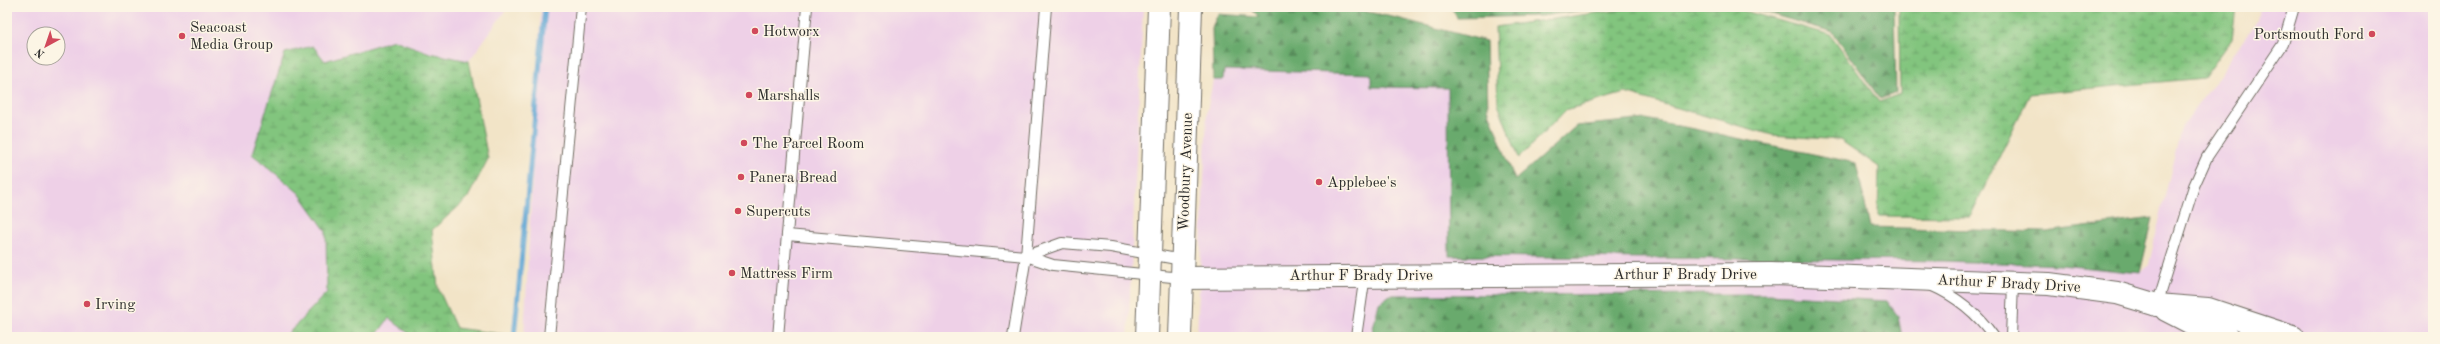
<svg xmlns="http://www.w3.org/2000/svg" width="2440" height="344" font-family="'Old Standard TT',serif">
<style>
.built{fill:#eed0e7;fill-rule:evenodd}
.forest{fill:url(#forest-firs);stroke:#4a6a4c}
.wetland{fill:url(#wetland-marsh);stroke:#567854}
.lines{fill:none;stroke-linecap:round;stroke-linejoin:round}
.stream{stroke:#5ea5d4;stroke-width:5}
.service-casing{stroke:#716c62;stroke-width:12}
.tertiary-casing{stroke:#716c62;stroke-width:24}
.secondary-casing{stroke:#716c62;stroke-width:24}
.motorway-casing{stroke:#716c62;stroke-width:24}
.service{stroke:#fff;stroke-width:10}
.tertiary{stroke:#fff;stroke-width:22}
.secondary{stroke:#fff;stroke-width:22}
.motorway{stroke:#fff;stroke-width:22}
.poi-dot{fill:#d1495b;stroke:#fcf5e5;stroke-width:1.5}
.labels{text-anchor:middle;stroke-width:3;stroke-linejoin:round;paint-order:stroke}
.poi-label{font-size:15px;fill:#2b2b2b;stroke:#fcf5e5;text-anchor:start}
.street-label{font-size:15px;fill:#2b2b2b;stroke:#fcf5e5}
</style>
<defs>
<pattern id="forest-firs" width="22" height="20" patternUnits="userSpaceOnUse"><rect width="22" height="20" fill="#69aa6d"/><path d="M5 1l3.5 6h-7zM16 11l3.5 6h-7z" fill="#578b5a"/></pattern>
<pattern id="wetland-marsh" width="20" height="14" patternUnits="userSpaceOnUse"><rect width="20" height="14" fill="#82c57e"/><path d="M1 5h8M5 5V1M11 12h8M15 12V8" fill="none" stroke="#6ba067"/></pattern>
</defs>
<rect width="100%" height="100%" fill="#fcf5e5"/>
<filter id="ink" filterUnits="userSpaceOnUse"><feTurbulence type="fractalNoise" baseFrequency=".025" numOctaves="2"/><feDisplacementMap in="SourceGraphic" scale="8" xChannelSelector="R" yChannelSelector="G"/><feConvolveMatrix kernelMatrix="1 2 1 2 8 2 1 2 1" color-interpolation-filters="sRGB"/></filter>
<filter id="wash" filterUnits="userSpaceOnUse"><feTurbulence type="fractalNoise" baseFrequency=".012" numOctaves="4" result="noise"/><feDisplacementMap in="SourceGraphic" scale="16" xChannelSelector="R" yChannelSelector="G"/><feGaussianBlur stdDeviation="0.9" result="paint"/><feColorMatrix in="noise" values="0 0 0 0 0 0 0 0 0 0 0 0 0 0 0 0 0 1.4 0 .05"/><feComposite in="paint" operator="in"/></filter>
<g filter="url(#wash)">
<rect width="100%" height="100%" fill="#f2e4c7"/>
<!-- built -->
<g class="built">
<path d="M 7,7 L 508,7 L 469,61 L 430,53 L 394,40 L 325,61 L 252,154 L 299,193 L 326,231 L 327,292 L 285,337 L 7,337 ZM 34,34 L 58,34 L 58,58 L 34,58 Z"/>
<polygon points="541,7 1143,7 1128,337 524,337"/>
<polygon points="2259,7 2433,7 2433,337 1197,337 1207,112 1213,80 1223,80 1224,70 1371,74 1371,87 1448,88 1450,256 1942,261 2060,265 2140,273 2149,264 2181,128 2257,21"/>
<polygon points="389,317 413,337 375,337"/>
</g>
<!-- forest -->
<g class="forest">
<polygon points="1249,7 1344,7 1397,18 1486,41 1488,109 1515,180 1576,126 1646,119 1856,163 1870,227 2046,232 2153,218 2140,273 2060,265 1942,261 1449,256 1448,88 1371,87 1371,74 1224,70 1223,80 1213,80 1212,27 1218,14 1259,17"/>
<polygon points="1451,7 1606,7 1542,16 1457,18"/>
<polygon points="1746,7 1894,7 1896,93 1880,99 1833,32"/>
<polygon points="1771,294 1887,301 1898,316 1902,337 1371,337 1379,303 1390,295"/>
</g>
<!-- wetland -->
<g class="wetland">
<polygon points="1639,7 1730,7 1831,35 1879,102 1900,94 1899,7 2236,7 2232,39 2204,78 2030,94 1970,217 1878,216 1879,167 1840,140 1772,135 1625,93 1566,110 1519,158 1498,104 1495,27"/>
<polygon points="394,40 430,53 469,61 488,159 467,199 432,230 438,288 456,328 524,337 413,337 389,318 375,337 285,337 327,292 326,231 299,193 252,154 285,53 313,46 325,61"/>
</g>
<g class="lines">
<!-- stream -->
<polyline class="stream" points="514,337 545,7"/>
</g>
</g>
<g filter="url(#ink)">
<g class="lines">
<!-- service casing -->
<g class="service-casing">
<g id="service">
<polyline points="787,235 1026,256 1053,265 1182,278"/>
<polyline points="1026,256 1062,243 1111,247 1182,260"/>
<path d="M 1930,285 C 1956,296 1978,314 1994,337"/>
<polyline points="2157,305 2194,186 2207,157 2283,44 2294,7"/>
<polyline points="549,337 581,7"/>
<polyline points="778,337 807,7"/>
<polyline points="1013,337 1026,256 1046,7"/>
<polyline points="1356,337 1365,275"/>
<polyline points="2011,337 2013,283"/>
</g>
</g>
<!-- tertiary casing -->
<g class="tertiary-casing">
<polyline id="tertiary" points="1182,278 1771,274 2049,284 2117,293 2157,305"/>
</g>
<!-- secondary casing -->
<g class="secondary-casing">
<g id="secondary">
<polyline points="1147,337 1159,7"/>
<polyline points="1180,337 1191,7"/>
</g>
</g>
<!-- motorway casing -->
<g class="motorway-casing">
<g id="motorway">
<polyline points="2157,305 2208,309 2293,337"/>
<polyline points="2166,310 2203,329 2227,337"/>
</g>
</g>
<!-- service -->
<use href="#service" class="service"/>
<!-- tertiary -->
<use href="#tertiary" class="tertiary"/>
<!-- secondary -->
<use href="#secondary" class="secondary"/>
<!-- motorway -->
<use href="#motorway" class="motorway"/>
</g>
</g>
<!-- markers -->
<g class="poi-dot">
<circle cx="755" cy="31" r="4"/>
<circle cx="2372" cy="34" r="4"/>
<circle cx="182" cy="36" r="4"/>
<circle cx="749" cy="95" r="4"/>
<circle cx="744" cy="143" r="4"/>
<circle cx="741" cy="177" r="4"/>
<circle cx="1319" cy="182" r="4"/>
<circle cx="738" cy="211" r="4"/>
<circle cx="732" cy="273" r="4"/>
<circle cx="87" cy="304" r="4"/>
</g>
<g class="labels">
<!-- poi labels -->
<g class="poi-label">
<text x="190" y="32">Seacoast<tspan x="190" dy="17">Media Group</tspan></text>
<text x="763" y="36">Hotworx</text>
<text x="2364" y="39" text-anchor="end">Portsmouth Ford</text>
<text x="757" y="100">Marshalls</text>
<text x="752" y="148">The Parcel Room</text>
<text x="749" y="182">Panera Bread</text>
<text x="1327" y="187">Applebee's</text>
<text x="746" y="216">Supercuts</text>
<text x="740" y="278">Mattress Firm</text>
<text x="95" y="309">Irving</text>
</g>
<!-- street labels -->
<g class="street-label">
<text transform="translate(1185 172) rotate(-88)" y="5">Woodbury Avenue</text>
<text x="1685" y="279">Arthur F Brady Drive</text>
<text x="1361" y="280">Arthur F Brady Drive</text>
<text transform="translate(2009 283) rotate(3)" y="5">Arthur F Brady Drive</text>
</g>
</g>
<!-- margin -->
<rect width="2440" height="344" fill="none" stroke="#fcf5e5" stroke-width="24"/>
<!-- north arrow -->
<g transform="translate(46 46) rotate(220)"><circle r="19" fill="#fcf5e5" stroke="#a8a49b"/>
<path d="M0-3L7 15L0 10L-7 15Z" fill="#d1495b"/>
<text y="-6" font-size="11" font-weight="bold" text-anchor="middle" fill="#2b2b2b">N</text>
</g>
</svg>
